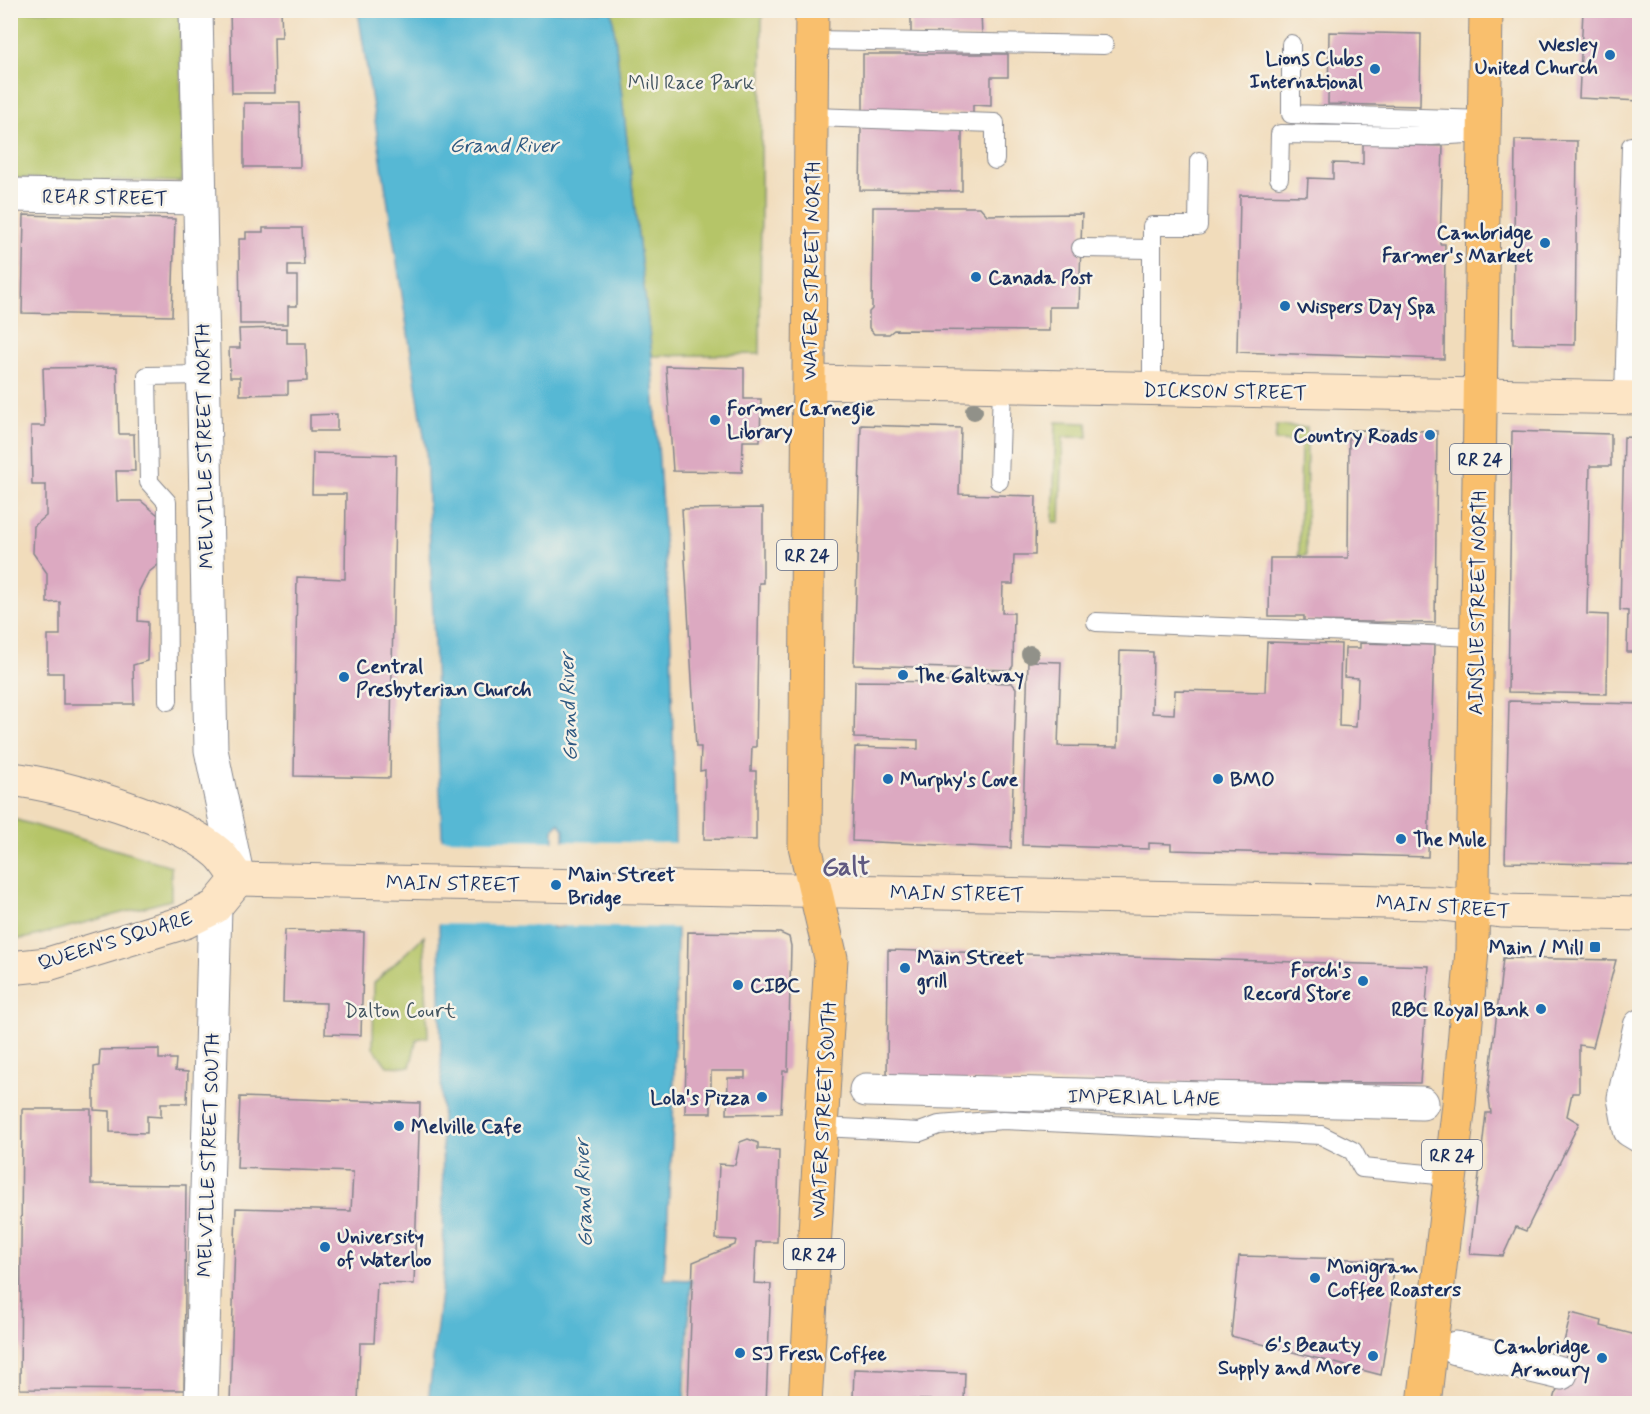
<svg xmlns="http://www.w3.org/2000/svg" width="1650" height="1414" font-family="Mynerve,sans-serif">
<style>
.green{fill:#b5c567;stroke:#687a62;stroke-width:1.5}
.water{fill:#56b8d4;stroke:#387499;stroke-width:1.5;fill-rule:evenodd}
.pier{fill:#f1dcbb}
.building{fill:#dca9c1}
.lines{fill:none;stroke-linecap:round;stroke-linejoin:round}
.lane-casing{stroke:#86868c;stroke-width:20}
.street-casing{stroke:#86868c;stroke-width:35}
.secondary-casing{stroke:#86868c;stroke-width:35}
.primary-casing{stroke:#86868c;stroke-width:35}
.lane{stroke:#fff;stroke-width:18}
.street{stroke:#fff;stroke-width:33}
.secondary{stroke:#fde5c5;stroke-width:33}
.primary{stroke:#f9bf6d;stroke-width:33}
.tree{fill:#919189}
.poi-dot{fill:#1f6fb2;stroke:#f7f3e8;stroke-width:2}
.labels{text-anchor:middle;stroke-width:5;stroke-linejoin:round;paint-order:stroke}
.shield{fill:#f7f3e8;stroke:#5d6a87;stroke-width:1.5}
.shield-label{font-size:18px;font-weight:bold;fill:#1b2f5e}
.poi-label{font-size:20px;font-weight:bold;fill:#1b2f5e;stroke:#f7f3e8;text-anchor:start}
.park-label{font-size:20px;fill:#425460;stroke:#f7f3e8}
.street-label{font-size:20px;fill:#1b2f5e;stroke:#f7f3e8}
.water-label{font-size:21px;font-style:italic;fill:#2d5881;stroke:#f7f3e8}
.district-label{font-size:26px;font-weight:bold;fill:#5f5a81;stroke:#f7f3e8}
</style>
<rect width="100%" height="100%" fill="#f7f3e8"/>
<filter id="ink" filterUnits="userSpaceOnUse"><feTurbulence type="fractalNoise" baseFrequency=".0167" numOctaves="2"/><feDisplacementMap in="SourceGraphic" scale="12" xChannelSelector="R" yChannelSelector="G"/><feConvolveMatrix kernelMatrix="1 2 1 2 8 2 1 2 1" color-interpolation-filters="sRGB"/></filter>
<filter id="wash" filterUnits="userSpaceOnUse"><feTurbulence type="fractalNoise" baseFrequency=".008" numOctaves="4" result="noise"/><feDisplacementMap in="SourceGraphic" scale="24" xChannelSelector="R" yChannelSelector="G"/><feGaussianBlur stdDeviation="1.35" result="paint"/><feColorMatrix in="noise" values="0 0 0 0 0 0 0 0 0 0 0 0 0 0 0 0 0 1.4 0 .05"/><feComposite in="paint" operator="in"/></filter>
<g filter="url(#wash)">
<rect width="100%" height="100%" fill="#f1dcbb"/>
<!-- green -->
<g class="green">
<polygon points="11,11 180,11 182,182 11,178"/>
<polygon points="612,11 762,11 760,354 652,356"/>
<polygon points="1056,422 1087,423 1088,437 1063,437 1060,522 1053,522"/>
<polygon points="1277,426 1307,427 1306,556 1299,556 1301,442 1275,441"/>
<polygon points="10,818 171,866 171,900 27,938 11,940"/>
<polygon points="424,936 428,1037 417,1039 410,1067 387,1066 373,1047 374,983"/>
</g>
<!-- water -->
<path class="water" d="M 358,11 L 612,11 L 652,356 L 671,642 L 677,938 L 673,1126 L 664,1279 L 691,1280 L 684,1403 L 428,1403 L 444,1267 L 439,920 L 442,835 L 426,449 ZM 559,823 L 564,829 L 563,927 L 552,928 L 554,828 Z"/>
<!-- pier -->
<polygon class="pier" points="439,839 556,841 555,925 560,925 561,841 679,843 680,928 436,924"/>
<g id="blocks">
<!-- building -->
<g class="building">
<polygon points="230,10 281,10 282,37 274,37 275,93 232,93"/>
<polygon points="911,10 981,10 982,38 911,34"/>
<polygon points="1583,10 1640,12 1640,101 1579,98"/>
<polygon points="1329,32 1421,34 1420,106 1328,104"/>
<polygon points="863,54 1008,54 1008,77 991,77 991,106 973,105 973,114 863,113"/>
<polygon points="244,103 299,103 300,167 244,167"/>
<polygon points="861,127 962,131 962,191 860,190"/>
<polygon points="1515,140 1577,141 1575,345 1513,344"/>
<polygon points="1363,144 1443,146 1440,244 1445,244 1444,359 1237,352 1240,195 1307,196 1308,178 1333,179 1333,163 1363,164"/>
<polygon points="873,207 980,207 987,215 1082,214 1079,307 1049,307 1049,331 894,330 889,334 874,334 869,328 869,312 872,309"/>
<polygon points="24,215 175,219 172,316 22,313"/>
<polygon points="263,228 302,228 304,265 288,265 288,276 297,276 297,306 288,306 288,324 240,324 239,239 246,239 246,232 263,232"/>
<polygon points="287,328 287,343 306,343 307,381 288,382 288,394 240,395 240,377 230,377 229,348 240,348 239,329"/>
<polygon points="666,366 744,368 744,399 761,399 760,441 743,441 742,472 673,471"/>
<polygon points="117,367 119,434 134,434 135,471 116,471 117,501 141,501 163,519 164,560 148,573 139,591 138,621 148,622 147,661 133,665 134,704 63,704 63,673 48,673 48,635 60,635 60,602 47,603 47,573 33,553 34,526 46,516 46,485 32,485 31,426 45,426 43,368"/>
<polygon points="337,414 337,431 310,431 310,415"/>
<polygon points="861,425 961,428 959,494 1036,496 1035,555 1014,555 1013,584 1003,584 1002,613 1014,613 1013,666 1010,670 854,665"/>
<polygon points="1349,430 1437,431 1435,623 1304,621 1304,616 1269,616 1270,558 1348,558"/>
<polygon points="1512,431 1611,434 1611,466 1590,466 1587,614 1608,615 1607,694 1508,692"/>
<polygon points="1624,437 1640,438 1640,652 1627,652 1628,611 1620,610"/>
<polygon points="313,453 396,455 390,778 294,776 297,577 345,579 346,494 312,494"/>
<polygon points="763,508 763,583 759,583 756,747 752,747 751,771 756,771 756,840 704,839 705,770 700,771 701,747 696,747 682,509"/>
<polygon points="1267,642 1341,644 1339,726 1356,727 1358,678 1344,677 1345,648 1360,648 1360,643 1434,645 1428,857 1171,850 1171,844 1149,843 1149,849 1022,845 1028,661 1061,662 1058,746 1118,747 1120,651 1153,652 1152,713 1174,714 1175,690 1265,692"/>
<polygon points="950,675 980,675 979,682 1012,683 1016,688 1011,848 852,841 855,747 918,749 918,740 854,738 855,681 950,682"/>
<polygon points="1509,701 1640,704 1640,865 1505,862"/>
<polygon points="285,930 364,932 361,1035 325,1034 326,1003 283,1002"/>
<polygon points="688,932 780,933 789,937 791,946 788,1071 783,1071 781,1113 727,1114 728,1078 745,1078 745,1071 711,1071 711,1113 685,1113"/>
<polygon points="888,950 1429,966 1420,1083 887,1081"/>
<polygon points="1503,958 1616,960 1593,1047 1579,1045 1579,1093 1572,1093 1567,1116 1579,1123 1526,1231 1516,1227 1503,1256 1470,1254 1486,1113 1491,1113 1488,1091"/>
<polygon points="159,1049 159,1059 176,1059 175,1071 188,1072 187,1103 161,1103 161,1117 147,1116 147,1133 110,1132 110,1111 94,1110 94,1067 99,1066 100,1050"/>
<polygon points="240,1097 420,1103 414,1284 377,1283 374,1343 360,1343 358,1404 230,1404 236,1208 351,1211 353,1172 237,1168"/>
<polygon points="22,1109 91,1109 91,1184 186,1185 184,1390 20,1389"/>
<polygon points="748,1139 758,1143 758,1149 779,1150 777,1242 756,1242 754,1283 771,1284 766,1404 688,1404 693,1262 735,1245 736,1240 716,1239 719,1164 735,1165 740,1142"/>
<polygon points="1239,1256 1392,1260 1392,1302 1381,1375 1231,1336"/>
<polygon points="1571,1313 1602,1321 1601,1326 1636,1335 1640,1333 1640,1404 1553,1404 1569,1343 1564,1342"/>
<polygon points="854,1369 965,1373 964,1401 853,1398"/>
</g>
</g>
</g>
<g filter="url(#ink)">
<use href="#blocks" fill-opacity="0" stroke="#86868c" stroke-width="1.5"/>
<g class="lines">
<!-- lane casing -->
<g class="lane-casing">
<g id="lane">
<polyline points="813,40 1104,45"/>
<polyline points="1291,44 1291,114 1485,120"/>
<polyline points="812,117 995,123 995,160"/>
<polyline points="1279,178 1280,134 1432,136 1485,133"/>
<polyline points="1081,248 1152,249"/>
<polyline points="1152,389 1152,226 1198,226 1199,161"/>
<polyline points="1624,398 1631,146"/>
<polyline points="999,481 1002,387"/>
<polyline points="1096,622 1477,637"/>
<polyline points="168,701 167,502 149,482 147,376 203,375"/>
<polyline points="822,1127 920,1132 939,1125 1003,1120 1321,1135 1353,1151 1362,1168 1449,1176"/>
</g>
</g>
<!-- street casing -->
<g class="street-casing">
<g id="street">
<polyline points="196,10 211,750 238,879"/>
<polyline points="10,195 199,198"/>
<polyline points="1640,1026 1624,1098 1630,1130 1640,1136"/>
<polyline points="866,1090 1422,1103"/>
<polyline points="1456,1348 1561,1373"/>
<polyline points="201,1404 215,907"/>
</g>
</g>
<!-- secondary casing -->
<g class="secondary-casing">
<g id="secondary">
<polyline points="810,382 1640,398"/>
<path d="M 10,779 C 61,784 180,819 218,853 C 226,860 232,871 238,879"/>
<polyline points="238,879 1435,903 1503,911 1640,914"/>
<polyline points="10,968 48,964 185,922 215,907 238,879"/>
</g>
</g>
<!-- primary casing -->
<g class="primary-casing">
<g id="primary">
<polyline points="805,1404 831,958 805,846 812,10"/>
<polyline points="1424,1404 1459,1104 1472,950 1486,10"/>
</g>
</g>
<!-- lane -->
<use href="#lane" class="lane"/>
<!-- street -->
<use href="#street" class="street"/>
<!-- secondary -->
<use href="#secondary" class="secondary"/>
<!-- primary -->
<use href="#primary" class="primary"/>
</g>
<!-- trees -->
<g class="tree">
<circle cx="974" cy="411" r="9"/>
<circle cx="1030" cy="654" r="9"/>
</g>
</g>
<!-- markers -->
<g class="poi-dot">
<circle cx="1610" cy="55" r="6"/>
<circle cx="1375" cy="69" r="6"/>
<circle cx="1545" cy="243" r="6"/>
<circle cx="976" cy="277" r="6"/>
<circle cx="1285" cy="306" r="6"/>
<circle cx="715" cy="420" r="6"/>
<circle cx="1430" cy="435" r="6"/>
<circle cx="903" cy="675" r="6"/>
<circle cx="344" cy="677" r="6"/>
<circle cx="888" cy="779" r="6"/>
<circle cx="1218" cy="779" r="6"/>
<circle cx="1401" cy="839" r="6"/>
<circle cx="556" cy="885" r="6"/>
<rect x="1589" y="941" width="12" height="12" rx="3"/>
<circle cx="905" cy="968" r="6"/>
<circle cx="1363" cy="981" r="6"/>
<circle cx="738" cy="985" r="6"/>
<circle cx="1541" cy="1009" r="6"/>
<circle cx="762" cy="1097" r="6"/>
<circle cx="399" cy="1126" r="6"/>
<circle cx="325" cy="1247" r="6"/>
<circle cx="1315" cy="1278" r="6"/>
<circle cx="740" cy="1353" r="6"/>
<circle cx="1373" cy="1356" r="6"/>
<circle cx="1602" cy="1358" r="6"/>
</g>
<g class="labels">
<!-- shield labels -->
<g class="shield">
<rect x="1450" y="444" width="60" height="30" rx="4.5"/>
<rect x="777" y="540" width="60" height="30" rx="4.5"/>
<rect x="1422" y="1140" width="60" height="30" rx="4.5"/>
<rect x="784" y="1239" width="60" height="30" rx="4.5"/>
</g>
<g class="shield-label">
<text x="1480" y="465">RR 24</text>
<text x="807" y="561">RR 24</text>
<text x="1452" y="1161">RR 24</text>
<text x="814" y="1260">RR 24</text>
</g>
<!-- poi labels -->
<g class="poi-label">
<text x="1598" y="51" text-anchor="end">Wesley<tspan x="1598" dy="23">United Church</tspan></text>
<text x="1363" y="65" text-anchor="end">Lions Clubs<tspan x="1363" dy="23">International</tspan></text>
<text x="1533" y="239" text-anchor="end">Cambridge<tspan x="1533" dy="23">Farmer's Market</tspan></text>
<text x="988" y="284">Canada Post</text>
<text x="1297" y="313">Wispers Day Spa</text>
<text x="727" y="415">Former Carnegie<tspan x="727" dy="23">Library</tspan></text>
<text x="1418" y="442" text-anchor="end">Country Roads</text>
<text x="356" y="673">Central<tspan x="356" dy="23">Presbyterian Church</tspan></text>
<text x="915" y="682">The Galtway</text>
<text x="900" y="786">Murphy's Cove</text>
<text x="1230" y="786">BMO</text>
<text x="1413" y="846">The Mule</text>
<text x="568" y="881">Main Street<tspan x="568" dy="23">Bridge</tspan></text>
<text x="1583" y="954" text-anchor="end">Main / Mill</text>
<text x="917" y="964">Main Street<tspan x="917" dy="23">grill</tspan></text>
<text x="1351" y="977" text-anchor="end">Forch's<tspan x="1351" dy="23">Record Store</tspan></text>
<text x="750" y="992">CIBC</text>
<text x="1529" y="1016" text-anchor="end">RBC Royal Bank</text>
<text x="750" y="1104" text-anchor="end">Lola's Pizza</text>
<text x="411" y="1133">Melville Cafe</text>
<text x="337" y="1243">University<tspan x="337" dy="23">of Waterloo</tspan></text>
<text x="1327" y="1273">Monigram<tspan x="1327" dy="23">Coffee Roasters</tspan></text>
<text x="1361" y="1351" text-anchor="end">G's Beauty<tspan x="1361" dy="23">Supply and More</tspan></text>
<text x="1590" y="1353" text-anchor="end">Cambridge<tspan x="1590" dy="23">Armoury</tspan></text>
<text x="752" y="1360">SJ Fresh Coffee</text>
</g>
<!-- park labels -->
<g class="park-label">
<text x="691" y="89">Mill Race Park</text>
<text x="400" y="1017">Dalton Court</text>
</g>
<!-- street labels -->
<g class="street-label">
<text transform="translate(105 197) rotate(1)" y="7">REAR STREET</text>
<text transform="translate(811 271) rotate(-89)" y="7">WATER STREET NORTH</text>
<text transform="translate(1225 391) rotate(1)" y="7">DICKSON STREET</text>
<text transform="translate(204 446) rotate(-91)" y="7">MELVILLE STREET NORTH</text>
<text transform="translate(1477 603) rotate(-89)" y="7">AINSLIE STREET NORTH</text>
<text transform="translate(453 883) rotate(1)" y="7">MAIN STREET</text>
<text transform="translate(957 893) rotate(1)" y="7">MAIN STREET</text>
<text transform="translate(1443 906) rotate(4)" y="7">MAIN STREET</text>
<text transform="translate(115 940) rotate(-17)" y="7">QUEEN'S SQUARE</text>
<text transform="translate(1144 1097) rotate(1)" y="7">IMPERIAL LANE</text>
<text transform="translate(823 1110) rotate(-87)" y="7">WATER STREET SOUTH</text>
<text transform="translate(208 1155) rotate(-88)" y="7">MELVILLE STREET SOUTH</text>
</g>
<!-- water labels -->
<g class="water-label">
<text x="504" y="152">Grand River</text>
<text transform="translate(568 707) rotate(-92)" y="7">Grand River</text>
<text transform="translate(583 1193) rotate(-92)" y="7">Grand River</text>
</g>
<!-- district labels -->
<g class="district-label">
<text x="846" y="875">Galt</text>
</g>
</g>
<!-- margin -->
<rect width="1650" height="1414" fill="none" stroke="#f7f3e8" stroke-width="36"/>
</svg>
